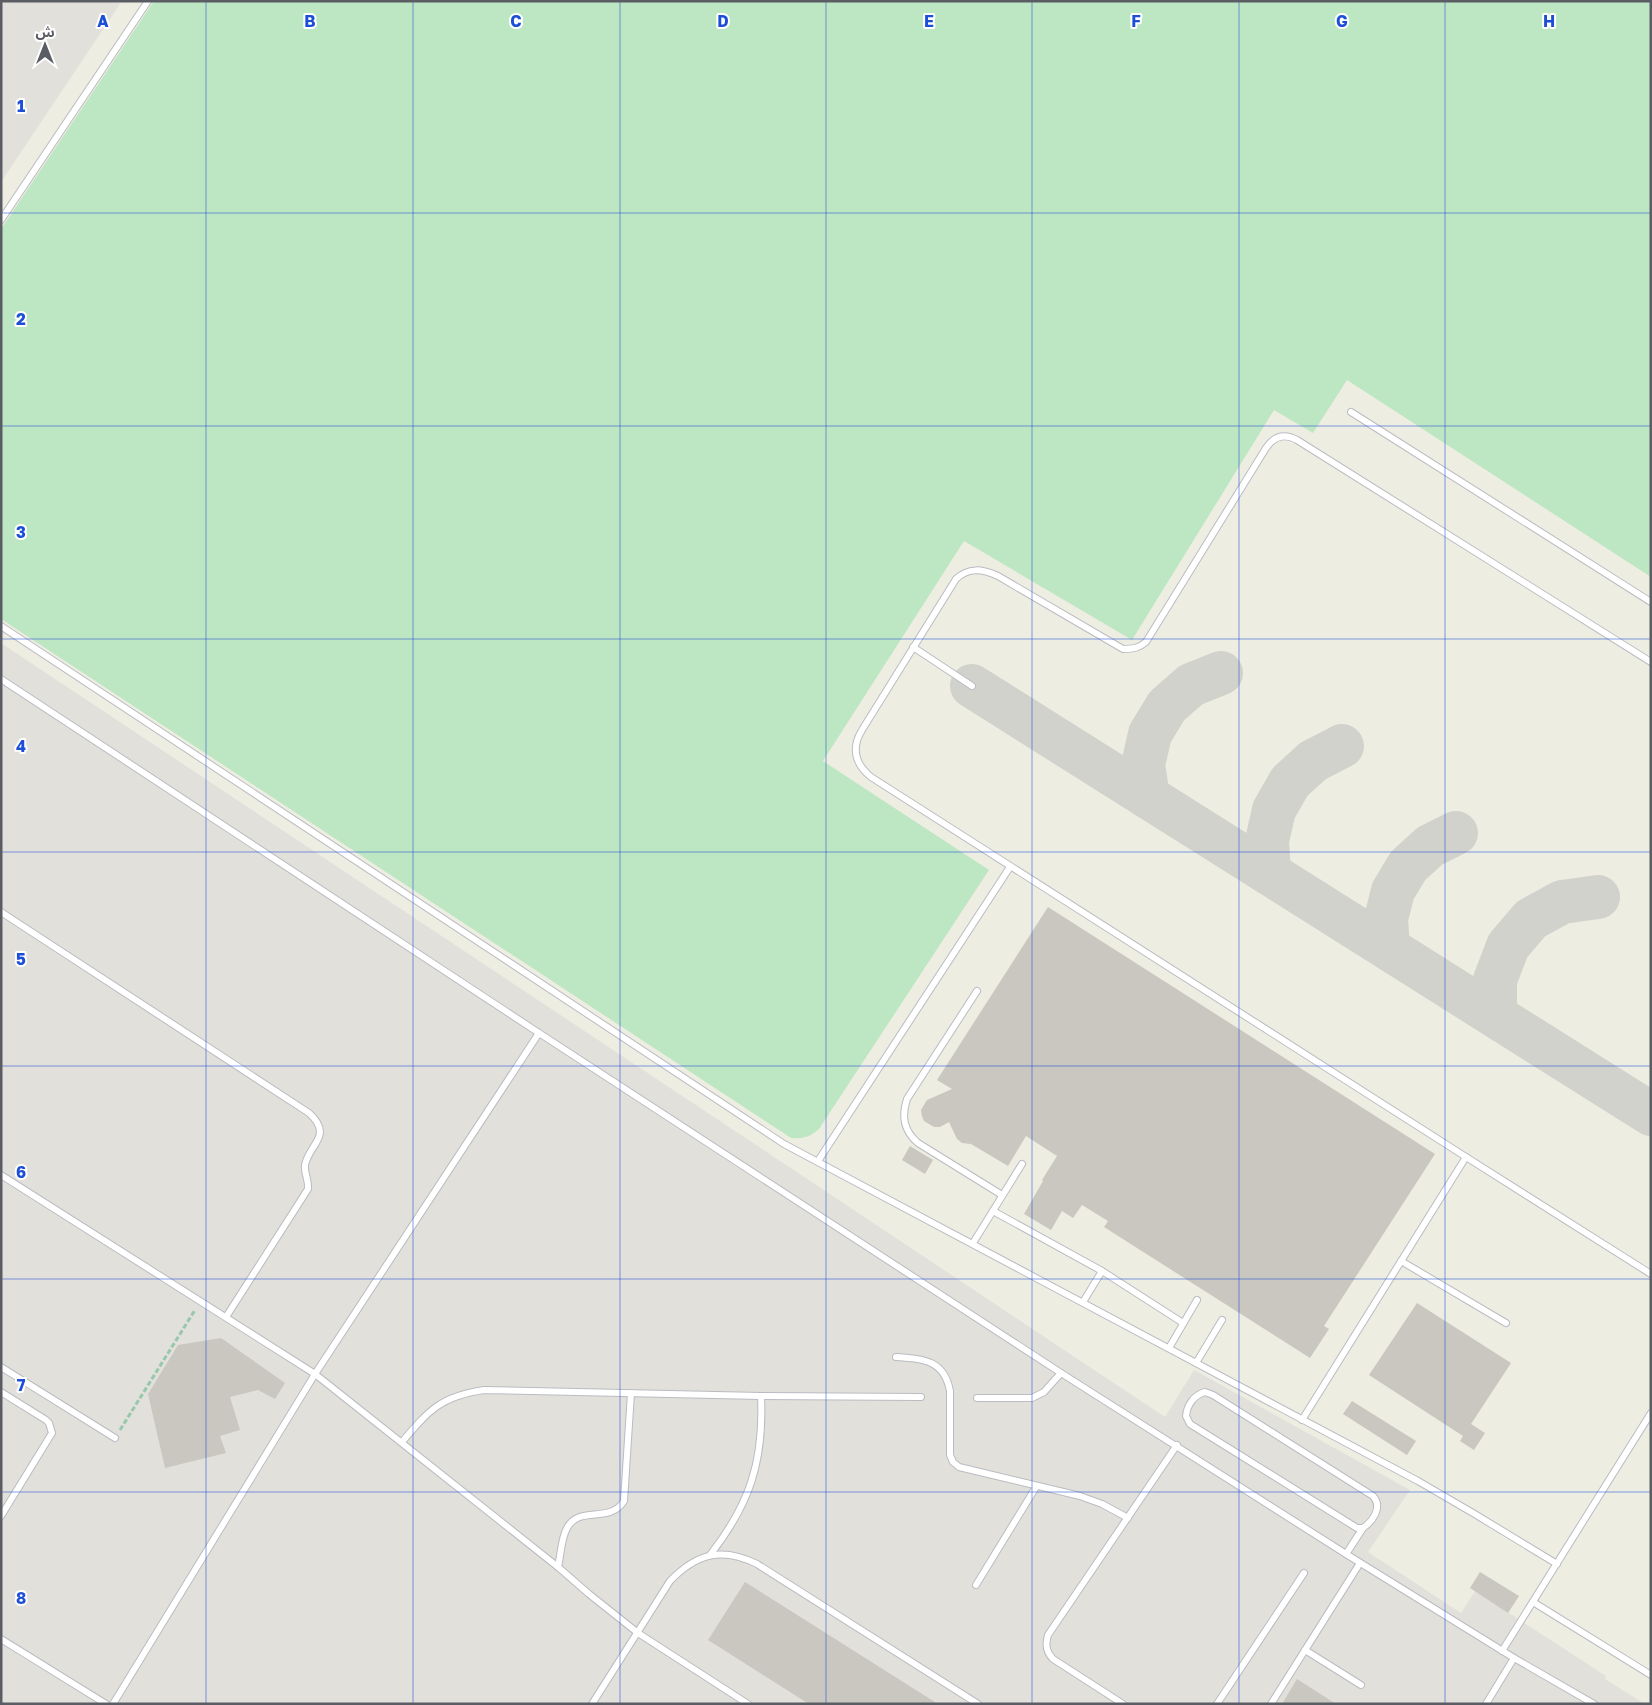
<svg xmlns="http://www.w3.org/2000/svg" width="1652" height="1705" font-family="'Golos Text','Noto Sans Arabic',sans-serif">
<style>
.industrial{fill:#e2e0da}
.green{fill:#bde7c3}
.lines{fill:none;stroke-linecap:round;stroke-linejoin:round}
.taxiway{stroke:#d2d2cc;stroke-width:44}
.building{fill:#c9c7bf}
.service-casing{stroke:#babcc2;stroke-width:8}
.path{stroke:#96c8ab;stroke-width:3;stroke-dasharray:5 2.5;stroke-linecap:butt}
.service{stroke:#fff;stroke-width:6}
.grid{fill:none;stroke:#1d4ed8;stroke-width:1;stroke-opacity:0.55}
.grid-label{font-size:16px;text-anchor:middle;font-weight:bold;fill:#1d4ed8;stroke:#fff;stroke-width:4;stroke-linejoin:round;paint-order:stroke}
</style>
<rect width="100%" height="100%" fill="#eeede2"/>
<!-- industrial -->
<g class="industrial">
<polygon points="1,1 122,1 1,182"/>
<polygon points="1,643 1165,1417 1194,1370 1410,1490 1368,1552 1461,1613 1475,1591 1606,1676 1605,1679 1645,1704 1,1704"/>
</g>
<!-- green -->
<path class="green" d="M 154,1 L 1651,1 L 1651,577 L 1347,380 L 1313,433 L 1274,410 L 1132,640 L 964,541 L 823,761 L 989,870 L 819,1129 C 810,1137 803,1139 791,1138 L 1,619 L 1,229 Z"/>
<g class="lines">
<!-- taxiway -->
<g class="taxiway">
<polyline points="972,686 1651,1114"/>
<polyline points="1148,797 1143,765 1150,734 1167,706 1191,685 1221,673"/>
<polyline points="1269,873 1267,841 1274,810 1290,782 1313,761 1342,746"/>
<polyline points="1388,948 1386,919 1393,891 1408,866 1430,846 1456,833"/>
<polyline points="1495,1015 1495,980 1508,946 1531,919 1562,902 1598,897"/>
</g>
</g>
<!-- building -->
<g class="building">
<polygon points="1048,907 1435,1154 1324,1326 1329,1329 1310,1358 1104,1227 1108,1221 1082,1205 1073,1218 1062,1211 1051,1230 1024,1214 1043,1181 1042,1180 1057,1156 1026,1136 1008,1166 971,1144 962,1143 957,1139 949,1122 940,1127 934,1127 924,1121 922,1116 921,1110 927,1100 952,1089 937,1080"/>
<polygon points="910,1146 933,1160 925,1174 902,1160"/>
<polygon points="1417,1303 1511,1363 1471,1424 1485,1433 1474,1450 1460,1441 1463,1436 1369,1375"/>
<polygon points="221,1338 285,1383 275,1399 258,1390 230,1397 240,1430 220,1436 226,1453 165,1468 148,1394 178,1345"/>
<polygon points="1352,1401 1416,1441 1407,1455 1343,1414"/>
<polygon points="1480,1572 1519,1596 1508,1613 1470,1588"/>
<polygon points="745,1582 938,1704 809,1704 708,1640"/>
<polygon points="1297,1679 1336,1704 1282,1704"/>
</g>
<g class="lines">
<!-- service casing -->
<g class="service-casing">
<g id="service">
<polyline points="1,220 148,1"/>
<polyline points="1351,412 1651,602"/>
<polyline points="1,626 784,1144 1418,1481 1473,1513 1557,1564"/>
<polyline points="913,647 972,686"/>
<path d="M 1651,662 L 1297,440 C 1284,433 1274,436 1266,448 L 1146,642 C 1139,648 1133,649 1123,649 L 998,576 C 982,569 969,567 956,579 L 862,730 C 851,748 855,764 871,777 L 1466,1157 L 1651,1274"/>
<polyline points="1,679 539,1033 1061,1373 1346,1554 1514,1658 1594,1704"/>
<path d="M 1,912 L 309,1113 C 334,1136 309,1144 305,1165 C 304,1174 309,1180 308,1189 L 226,1317"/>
<path d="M 977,991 L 907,1099 C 901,1117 904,1131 918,1143 L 1002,1195"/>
<polyline points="818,1161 1010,867"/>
<polyline points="1,1175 315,1374 558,1567 589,1594 638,1633 748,1704"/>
<polyline points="993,1211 1102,1271 1183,1323"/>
<polyline points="973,1243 1022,1164"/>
<polyline points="1401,1261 1506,1323"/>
<polyline points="1083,1302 1102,1271"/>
<polyline points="1169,1348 1197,1300"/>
<path d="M 896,1357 C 924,1359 944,1360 950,1391 L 950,1455 L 953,1462 L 959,1467 L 1080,1496 L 1102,1504 L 1128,1518"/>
<polyline points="1196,1363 1222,1320"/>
<polyline points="1,1367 115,1438"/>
<polyline points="1,1392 46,1420 49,1423 52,1433 1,1516"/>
<path d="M 1205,1392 L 1213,1395 L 1373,1496 C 1383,1507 1373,1521 1363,1528 L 1357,1528 L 1190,1424 L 1186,1416 C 1187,1405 1194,1395 1205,1392 Z"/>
<polyline points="977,1398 1032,1398 1044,1392 1061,1373"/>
<polyline points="1302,1420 1466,1157"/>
<path d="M 402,1442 C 428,1411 441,1396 484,1390 L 761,1396 L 921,1397"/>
<polyline points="1346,1554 1363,1528"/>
<path d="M 710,1555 C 750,1504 764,1461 761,1396"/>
<path d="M 558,1567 C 561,1554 561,1539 567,1528 C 579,1505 610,1524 624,1501 L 631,1393"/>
<polyline points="976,1585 1036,1487"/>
<polyline points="1533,1602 1651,1675"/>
<polyline points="1,1639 106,1704"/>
<polyline points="1305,1650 1361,1685"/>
<polyline points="1502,1651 1651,1413"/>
<polyline points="113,1704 315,1374 539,1033"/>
<path d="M 592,1704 L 670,1581 C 697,1553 722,1547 757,1564 L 978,1704"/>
<path d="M 1123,1704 L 1053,1659 C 1046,1652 1045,1645 1048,1635 L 1177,1445"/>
<polyline points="1217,1704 1304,1573"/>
<polyline points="1271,1704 1360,1563"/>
<polyline points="1486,1704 1514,1658"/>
</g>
</g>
<!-- path -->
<polyline class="path" points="120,1430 195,1310"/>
<!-- service -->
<use href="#service" class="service"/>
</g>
<!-- grid -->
<path class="grid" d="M 206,1 L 206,1704M 413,1 L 413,1704M 620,1 L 620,1704M 826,1 L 826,1704M 1032,1 L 1032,1704M 1239,1 L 1239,1704M 1445,1 L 1445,1704M 1,213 L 1651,213M 1,426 L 1651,426M 1,639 L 1651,639M 1,852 L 1651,852M 1,1066 L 1651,1066M 1,1279 L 1651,1279M 1,1492 L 1651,1492"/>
<g class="grid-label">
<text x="103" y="27">A</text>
<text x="310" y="27">B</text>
<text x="516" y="27">C</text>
<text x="723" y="27">D</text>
<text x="929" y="27">E</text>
<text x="1136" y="27">F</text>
<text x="1342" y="27">G</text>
<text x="1549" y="27">H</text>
<text x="21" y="112">1</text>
<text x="21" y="325">2</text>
<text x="21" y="538">3</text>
<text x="21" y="752">4</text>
<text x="21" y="965">5</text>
<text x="21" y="1178">6</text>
<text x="21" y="1391">7</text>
<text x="21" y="1604">8</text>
</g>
<!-- border -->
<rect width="1652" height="1705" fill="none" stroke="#5b5d64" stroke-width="5"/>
<!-- north arrow -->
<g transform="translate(45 45)" stroke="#ffffff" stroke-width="4" paint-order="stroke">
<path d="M0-4L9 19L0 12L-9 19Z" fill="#5b5d64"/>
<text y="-8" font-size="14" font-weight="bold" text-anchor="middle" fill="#5b5d64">ش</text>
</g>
</svg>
